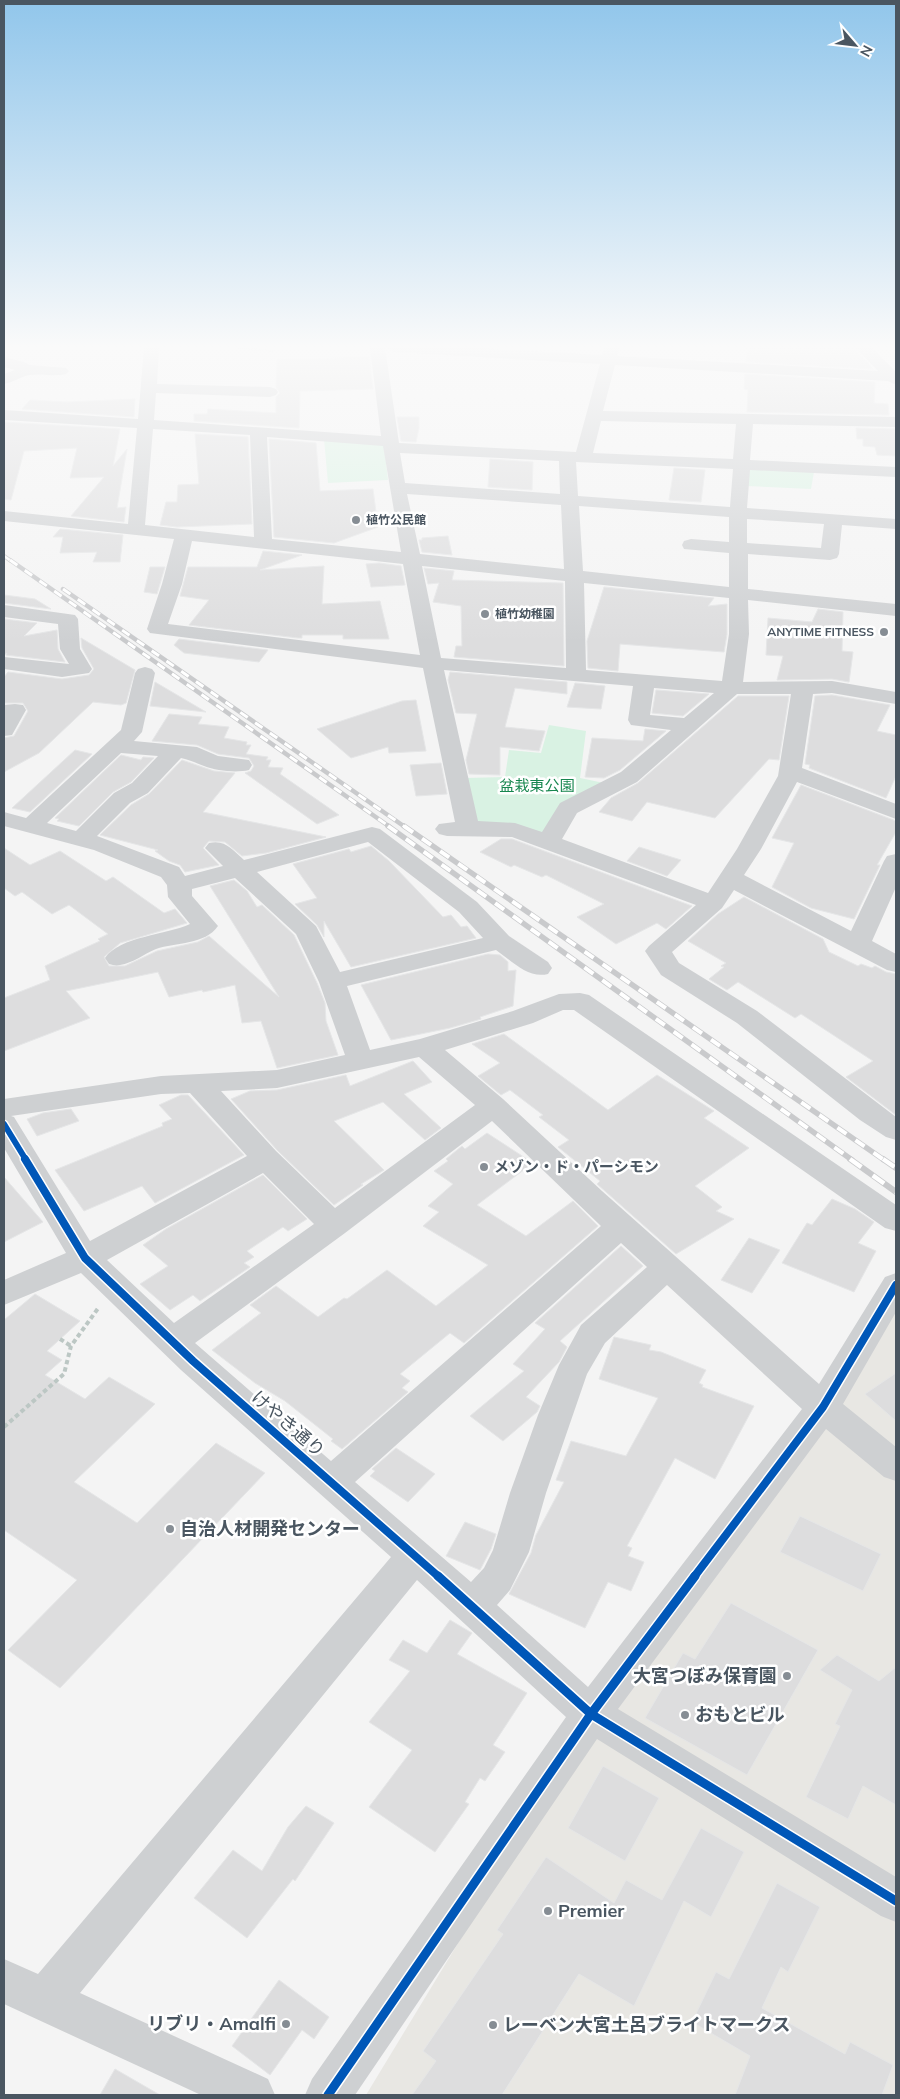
<svg xmlns="http://www.w3.org/2000/svg" width="900" height="2099" font-family="Mulish,'Noto Sans JP',sans-serif">
<style>
.commercial{fill:#e8e7e3}
.green{fill:#d9f2e3}
.building{fill:#ddddde;stroke:#e5e6e7}
.lines{fill:none;stroke-linecap:round;stroke-linejoin:round}
.path-far1{stroke:#bcc7c4;stroke-width:2;stroke-dasharray:2.5 1;stroke-linecap:butt}
.path{stroke:#bcc7c4;stroke-width:4;stroke-dasharray:4.5 3;stroke-linecap:butt}
.minor{fill:#ced0d2;fill-rule:evenodd}
.rail-far3-casing{stroke:#c9cacc;stroke-width:4}
.rail-far2-casing{stroke:#c9cacc;stroke-width:4.5}
.rail-far1-casing{stroke:#c9cacc;stroke-width:5.5}
.rail-casing{stroke:#c9cacc;stroke-width:6}
.rail-far3{stroke:#fff;stroke-width:2.5;stroke-dasharray:7;stroke-linecap:butt}
.rail-far2{stroke:#fff;stroke-width:3;stroke-dasharray:9;stroke-linecap:butt}
.rail-far1{stroke:#fff;stroke-width:4;stroke-dasharray:11;stroke-linecap:butt}
.rail{stroke:#fff;stroke-width:4.5;stroke-dasharray:14;stroke-linecap:butt}
.cycleway-far2-casing{stroke:#fff;stroke-width:9}
.cycleway-far1-casing{stroke:#fff;stroke-width:11}
.cycleway-casing{stroke:#fff;stroke-width:12}
.cycleway-far2{stroke:#0057b8;stroke-width:6}
.cycleway-far1{stroke:#0057b8;stroke-width:8}
.cycleway{stroke:#0057b8;stroke-width:9}
.poi-dot{fill:#868d94;stroke:#fff;stroke-width:2}
.labels{text-anchor:middle;stroke-width:5;stroke-linejoin:round;paint-order:stroke}
.far-poi-label{font-size:12px;font-weight:bold;fill:#4a5661;stroke:#fff;text-anchor:start}
.park-label{font-size:15px;fill:#17864f;stroke:#fff}
.poi-label{font-size:15px;font-weight:bold;fill:#4a5661;stroke:#fff;text-anchor:start}
.near-street-label{font-size:18px;fill:#4a5661;stroke:#fff}
.near-poi-label{font-size:18px;font-weight:bold;fill:#4a5661;stroke:#fff;text-anchor:start}
</style>
<rect width="100%" height="100%" fill="#f4f4f4"/>
<!-- commercial -->
<polygon class="commercial" points="896,1294 896,2095 366,2095 591,1724 825,1413"/>
<!-- green -->
<g class="green">
<polygon points="324,439 384,445 388,480 328,483"/>
<polygon points="750,468 814,472 811,489 747,486"/>
<polygon points="549,725 586,731 580,778 604,783 542,834 474,823 466,778 505,777 509,750 541,753"/>
</g>
<!-- building -->
<g class="building">
<polygon points="747,348 854,348 873,369 746,362"/>
<polygon points="369,357 373,389 300,391 299,428 194,421 194,414 207,414 208,409 276,413 276,397 280,393 276,387 277,360"/>
<polygon points="745,374 875,382 874,403 888,404 889,415 747,412 748,390 744,389"/>
<polygon points="135,399 134,417 22,409 30,400 67,402"/>
<polygon points="397,417 419,417 419,428 416,442 401,441"/>
<polygon points="4,422 120,429 113,466 127,449 117,508 126,507 124,522 71,516 104,477 70,478 77,448 24,451 11,500 4,499"/>
<polygon points="856,428 895,429 896,456 877,455 875,447 863,446 863,439 857,439"/>
<polygon points="195,434 248,437 252,524 177,527 160,525 166,502 177,502 178,485 199,484"/>
<polygon points="269,439 316,443 320,491 373,489 378,527 334,543 274,537"/>
<polygon points="490,459 533,462 532,490 488,487"/>
<polygon points="674,468 705,470 701,502 669,500"/>
<polygon points="60,529 123,535 120,562 93,562 97,552 60,553 63,537 53,537"/>
<polygon points="448,536 452,555 422,552 419,540 422,540 422,538"/>
<polygon points="263,551 302,555 260,570 324,566 322,604 380,601 389,639 343,639 343,635 302,635 302,638 298,638 189,625 209,600 180,596 188,567 257,567"/>
<polygon points="379,563 401,566 405,585 371,587 366,564"/>
<polygon points="150,567 165,567 157,594 144,592"/>
<polygon points="424,568 454,571 452,580 563,583 564,666 454,657 456,646 462,646 461,606 433,602 439,583 428,584"/>
<polygon points="604,587 714,598 708,606 727,604 727,634 724,652 620,644 618,671 588,668 587,641"/>
<polygon points="4,595 35,599 51,609 4,603"/>
<polygon points="818,609 843,612 842,651 853,652 849,682 832,679 777,680 783,656 766,655 768,618 812,622"/>
<polygon points="4,619 37,623 24,636 57,630 58,649 65,662 6,655 7,653 4,655"/>
<polygon points="81,638 135,670 126,703 121,705 93,702 39,753 4,772 4,738 14,736 28,711 23,703 4,703 4,677 8,672 62,679 89,675 94,669 82,648"/>
<polygon points="179,639 268,650 259,662 184,653 174,645"/>
<polygon points="450,672 567,682 567,694 515,688 505,727 545,731 539,751 500,747 500,775 469,774 466,760 477,714 456,713 448,680"/>
<polygon points="155,682 206,712 150,706"/>
<polygon points="575,683 605,686 601,709 567,707"/>
<polygon points="656,690 709,694 683,716 652,713"/>
<polygon points="832,695 890,705 877,731 896,735 896,776 886,798 809,768 810,765 805,764 815,696"/>
<polygon points="738,696 789,696 779,760 769,759 715,818 647,802 632,821 599,812 611,798 638,783"/>
<polygon points="416,700 426,751 389,753 388,747 351,758 317,729 402,701"/>
<polygon points="169,714 202,717 198,724 229,727 224,738 247,742 246,745 251,745 246,754 268,757 266,760 271,760 268,767 283,768 280,774 339,815 317,824 245,773 251,771 254,766 249,758 218,754 197,745 152,741"/>
<polygon points="645,729 666,731 620,770 604,778 585,777 592,738 643,741"/>
<polygon points="75,750 92,754 30,812 12,808"/>
<polygon points="121,755 141,760 143,757 154,758 131,782 113,792 79,826 57,821 59,819 55,818"/>
<polygon points="182,760 214,771 235,773 203,812 326,837 266,853 242,856 225,842 209,841 203,848 219,865 185,872 180,865 169,861 155,851 158,850 100,835 131,805 149,794"/>
<polygon points="441,763 447,794 416,796 410,765"/>
<polygon points="801,785 896,821 896,832 877,865 880,865 854,919 811,908 772,887 794,843 772,838"/>
<polygon points="501,839 512,839 692,906 666,929 657,923 616,944 577,917 604,904 546,875 542,877 514,865 511,867 480,852"/>
<polygon points="371,846 389,861 443,917 451,915 461,927 467,926 476,938 351,967 324,921 324,937 317,925 295,904 317,898 293,864 349,849 351,852"/>
<polygon points="639,847 681,860 667,876 627,861"/>
<polygon points="4,848 30,865 60,851 106,881 113,877 164,913 175,909 187,923 120,943 104,957 109,966 125,966 157,951 198,942 209,936 279,997 210,886 234,880 247,891 257,907 262,905 294,935 317,983 325,1003 326,1021 338,1055 277,1068 261,1021 242,1023 235,985 203,992 202,990 169,997 158,972 66,991 90,1018 4,1051 4,998 50,980 45,966 100,941 98,939 108,934 69,905 52,914 22,892 15,896 4,888"/>
<polygon points="744,897 823,939 829,952 858,966 861,964 872,968 875,966 886,972 896,974 896,1115 846,1077 873,1061 801,1014 795,1018 738,982 727,990 709,979 724,967 721,966 726,963 688,941 718,914"/>
<polygon points="488,954 500,955 508,962 508,971 516,970 513,1006 480,1017 481,1019 450,1028 391,1040 361,985"/>
<polygon points="504,1034 608,1110 657,1075 714,1111 704,1118 749,1148 695,1186 722,1207 716,1211 734,1219 676,1254 597,1184 600,1181 558,1147 569,1140 539,1117 543,1115 510,1090 501,1095 478,1076 500,1063 472,1044"/>
<polygon points="413,1061 432,1082 404,1094 441,1128 425,1140 383,1102 334,1121 384,1170 361,1184 363,1185 334,1205 277,1150 231,1099 250,1091 277,1090 346,1075 350,1086"/>
<polygon points="181,1095 188,1095 244,1155 155,1203 142,1186 84,1211 55,1170 163,1126 162,1123 172,1119 159,1105"/>
<polygon points="71,1109 79,1121 37,1136 27,1119 43,1113"/>
<polygon points="487,1133 533,1163 477,1205 526,1236 573,1201 598,1226 464,1343 450,1333 400,1374 410,1381 402,1388 408,1392 342,1449 331,1441 333,1439 285,1401 255,1383 212,1350 261,1313 250,1305 276,1286 318,1317 344,1298 347,1299 387,1270 436,1306 488,1265 423,1226 439,1212 428,1206 453,1184 434,1171 448,1161 446,1159 462,1146 465,1149"/>
<polygon points="263,1175 307,1219 288,1231 283,1227 247,1251 254,1257 244,1263 250,1267 200,1301 193,1295 170,1310 140,1284 168,1266 143,1245 166,1229"/>
<polygon points="4,1177 43,1222 4,1242"/>
<polygon points="832,1199 855,1209 874,1222 858,1243 876,1251 854,1292 782,1263 807,1223 812,1225"/>
<polygon points="749,1238 780,1250 752,1293 721,1280"/>
<polygon points="621,1246 643,1266 560,1341 567,1347 559,1362 526,1397 540,1406 537,1412 503,1441 470,1416 524,1371 513,1364 545,1329 535,1323"/>
<polygon points="35,1294 80,1321 47,1351 62,1360 45,1375 85,1399 109,1377 155,1404 74,1482 137,1523 216,1443 265,1473 60,1688 8,1650 77,1580 4,1530 4,1320"/>
<polygon points="614,1337 651,1345 649,1350 661,1352 706,1370 699,1383 703,1385 702,1387 754,1406 715,1479 675,1458 627,1546 632,1548 628,1556 644,1562 631,1591 608,1582 585,1628 509,1594 531,1553 536,1535 564,1482 556,1480 571,1441 626,1456 658,1398 599,1379"/>
<polygon points="896,1373 896,1421 865,1394"/>
<polygon points="396,1448 435,1474 408,1502 370,1476 375,1471 372,1469"/>
<polygon points="800,1516 881,1554 863,1591 780,1552"/>
<polygon points="465,1522 496,1534 491,1549 480,1570 446,1556"/>
<polygon points="731,1603 818,1650 747,1775 645,1718 683,1653 695,1659"/>
<polygon points="450,1620 472,1633 457,1654 527,1693 493,1745 505,1752 485,1781 480,1778 465,1802 469,1804 435,1852 369,1807 412,1750 369,1722 410,1671 389,1660 403,1640 427,1653"/>
<polygon points="837,1655 879,1681 896,1667 896,1805 863,1786 848,1819 806,1797 840,1726 835,1724 852,1690 820,1670"/>
<polygon points="603,1766 659,1798 625,1861 568,1828"/>
<polygon points="306,1806 334,1823 295,1881 293,1879 247,1938 194,1898 233,1850 262,1871 288,1827"/>
<polygon points="701,1828 744,1852 711,1917 684,1901 634,2006 579,1974 502,2095 412,2095 436,2061 423,2051 503,1934 497,1930 546,1857 614,1903 626,1880 662,1900"/>
<polygon points="777,1883 820,1907 788,1972 781,1967 762,2008 845,2054 850,2042 893,2065 882,2095 735,2095 750,2056 692,2022 716,1972 729,1979"/>
<polygon points="279,1980 329,2017 314,2039 302,2030 270,2075 232,2046"/>
<polygon points="115,2069 160,2095 100,2095"/>
</g>
<g class="lines">
<!-- path-far1 -->
<polyline class="path-far1" points="237,348 273,351"/>
<!-- path -->
<g class="path">
<polyline points="60,1339 71,1346"/>
<polyline points="4,1427 64,1374 71,1346 99,1307"/>
</g>
<!-- minor -->
<g class="minor">
<path d="M 144,348 L 159,348 L 157,384 L 270,387 L 276,389 L 278,392 L 276,395 L 270,397 L 156,393 L 154,420 L 381,436 L 370,348 L 385,348 L 399,443 L 576,452 L 600,364 L 394,352 L 387,348 L 480,348 L 602,355 L 604,348 L 619,348 L 617,356 L 878,371 L 856,348 L 872,348 L 896,372 L 896,385 L 888,381 L 615,365 L 603,411 L 896,417 L 896,427 L 753,424 L 750,460 L 896,467 L 896,477 L 750,470 L 747,508 L 896,519 L 896,529 L 842,525 L 839,554 L 837,558 L 830,560 L 748,554 L 748,589 L 896,604 L 896,616 L 748,600 L 749,634 L 743,682 L 832,681 L 896,692 L 896,704 L 832,693 L 813,694 L 802,768 L 896,804 L 896,819 L 797,782 L 761,849 L 744,875 L 851,931 L 884,861 L 887,856 L 896,854 L 896,887 L 872,941 L 896,954 L 896,972 L 887,970 L 734,890 L 722,908 L 672,952 L 679,963 L 757,1011 L 896,1117 L 896,1140 L 886,1137 L 860,1120 L 737,1023 L 661,975 L 645,951 L 649,946 L 696,905 L 512,837 L 447,836 L 439,834 L 435,829 L 439,824 L 455,822 L 423,668 L 150,633 L 147,629 L 162,584 L 174,539 L 4,521 L 4,511 L 128,524 L 137,428 L 4,420 L 4,410 L 138,419 ZM 601,421 L 736,424 L 733,459 L 593,453 ZM 153,429 L 250,435 L 254,537 L 145,525 ZM 267,437 L 383,446 L 401,552 L 272,539 ZM 400,453 L 559,461 L 560,494 L 405,483 ZM 576,462 L 733,469 L 730,507 L 578,496 ZM 407,494 L 561,505 L 564,569 L 420,554 ZM 579,506 L 729,517 L 729,542 L 691,539 L 684,541 L 682,545 L 684,549 L 729,553 L 729,587 L 583,571 ZM 747,519 L 824,524 L 821,548 L 747,543 ZM 192,541 L 403,564 L 420,655 L 168,624 L 182,584 ZM 422,566 L 565,581 L 566,668 L 441,658 ZM 584,583 L 729,598 L 729,634 L 722,681 L 586,670 ZM 444,670 L 633,686 L 628,720 L 631,725 L 671,730 L 621,772 L 560,803 L 542,832 L 515,823 L 478,821 ZM 654,688 L 714,693 L 684,718 L 650,715 ZM 737,694 L 791,694 L 778,776 L 737,849 L 708,893 L 562,839 L 577,813 L 637,782 Z"/>
<path d="M 4,357 L 24,362 L 30,365 L 66,368 L 69,371 L 66,374 C 55,377 42,373 30,375 C 22,376 14,382 4,384 L 4,374 L 15,370 L 4,367 Z"/>
<polygon points="4,605 75,615 78,619 80,649 92,669 89,673 62,677 4,669 4,657 69,664 60,649 58,624 4,617"/>
<path d="M 145,667 L 152,669 L 155,673 L 142,732 L 134,741 L 197,747 L 218,756 L 249,760 L 252,765 L 249,770 C 236,773 217,771 204,766 C 196,763 190,760 181,758 L 148,793 L 130,803 L 97,836 L 179,867 L 185,876 L 223,866 L 205,848 L 209,843 C 225,839 233,850 244,860 L 372,827 L 380,829 L 477,902 L 509,936 L 548,962 L 552,968 L 548,974 C 528,979 512,961 496,950 L 347,986 L 370,1050 L 420,1039 L 513,1011 L 559,994 L 580,993 L 589,995 L 896,1205 L 896,1231 L 885,1228 L 574,1010 L 563,1010 L 533,1023 L 445,1050 L 503,1099 L 602,1191 L 819,1384 L 885,1277 L 896,1273 L 896,1312 L 843,1404 L 896,1447 L 896,1481 L 884,1477 L 826,1429 L 618,1709 L 896,1877 L 896,1922 L 881,1916 L 597,1739 L 355,2095 L 305,2095 L 312,2079 L 566,1717 L 417,1580 L 80,1993 L 268,2079 L 275,2095 L 201,2095 L 4,2004 L 4,1959 L 38,1974 L 391,1557 L 181,1370 L 81,1273 L 4,1305 L 4,1280 L 66,1253 L 4,1148 L 4,1099 L 161,1076 L 277,1070 L 345,1055 L 319,982 L 296,934 L 235,878 L 192,889 L 192,896 L 218,926 C 205,945 176,942 156,949 C 144,954 133,963 120,965 C 116,966 113,965 109,964 L 105,958 C 120,936 167,935 190,924 L 168,897 L 167,885 L 161,877 L 94,850 L 4,826 L 4,812 L 26,818 L 121,730 L 135,673 L 138,669 ZM 121,753 L 158,756 L 132,783 L 114,793 L 76,831 L 47,823 ZM 368,842 L 459,912 L 483,938 L 340,972 L 316,926 L 257,872 ZM 419,1057 L 475,1105 L 335,1208 L 276,1151 L 221,1091 L 277,1088 ZM 190,1093 L 247,1156 L 90,1241 L 14,1117 L 11,1116 L 161,1094 ZM 492,1121 L 601,1226 L 331,1461 L 195,1343 L 345,1233 ZM 263,1173 L 314,1224 L 174,1323 L 107,1260 ZM 621,1243 L 647,1267 L 581,1325 L 559,1365 L 538,1415 L 510,1493 L 493,1550 L 484,1568 L 471,1582 L 355,1482 ZM 667,1285 L 802,1409 L 588,1687 L 497,1605 L 510,1590 L 529,1552 L 546,1493 L 587,1374 L 605,1343 Z"/>
<polygon points="15,704 23,705 26,710 12,735 4,736 4,705"/>
</g>
<!-- rail-far3 casing -->
<g class="rail-far3-casing">
<polyline id="rail-far3" points="4,556 11,561"/>
</g>
<!-- rail-far2 casing -->
<g class="rail-far2-casing">
<g id="rail-far2">
<polyline points="10,560 390,827"/>
<polyline points="63,589 405,827"/>
</g>
</g>
<!-- rail-far1 casing -->
<g class="rail-far1-casing">
<g id="rail-far1">
<polyline points="388,826 852,1160"/>
<polyline points="404,826 884,1160"/>
</g>
</g>
<!-- rail casing -->
<g class="rail-casing">
<g id="rail">
<polyline points="850,1159 896,1192"/>
<polyline points="883,1159 896,1168"/>
</g>
</g>
<!-- rail-far3 -->
<use href="#rail-far3" class="rail-far3"/>
<!-- rail-far2 -->
<use href="#rail-far2" class="rail-far2"/>
<!-- rail-far1 -->
<use href="#rail-far1" class="rail-far1"/>
<!-- rail -->
<use href="#rail" class="rail"/>
<!-- cycleway-far2 casing -->
<g class="cycleway-far2-casing">
<polyline id="cycleway-far2" points="4,1124 26,1160"/>
</g>
<!-- cycleway-far1 casing -->
<g class="cycleway-far1-casing">
<g id="cycleway-far1">
<polyline points="25,1159 85,1258 193,1361 439,1577"/>
<polyline points="694,1577 823,1407 896,1285"/>
</g>
</g>
<!-- cycleway casing -->
<g class="cycleway-casing">
<g id="cycleway">
<polyline points="438,1576 591,1714 896,1901"/>
<polyline points="328,2095 591,1714 695,1576"/>
</g>
</g>
<!-- cycleway-far2 -->
<use href="#cycleway-far2" class="cycleway-far2"/>
<!-- cycleway-far1 -->
<use href="#cycleway-far1" class="cycleway-far1"/>
<!-- cycleway -->
<use href="#cycleway" class="cycleway"/>
</g>
<!-- sky -->
<linearGradient id="sky" x2="0" y2="1"><stop stop-color="#91c6eb"/><stop offset="0.54" stop-color="#fafafa"/><stop offset="1" stop-color="#fafafa" stop-opacity="0"/></linearGradient>
<rect width="900" height="642" fill="url(#sky)"/>
<!-- markers -->
<g class="poi-dot">
<circle cx="356" cy="520" r="5"/>
<circle cx="485" cy="614" r="5"/>
<circle cx="884" cy="632" r="5"/>
<circle cx="484" cy="1167" r="5"/>
<circle cx="170" cy="1529" r="5"/>
<circle cx="787" cy="1676" r="5"/>
<circle cx="685" cy="1715" r="5"/>
<circle cx="548" cy="1911" r="5"/>
<circle cx="286" cy="2024" r="5"/>
<circle cx="493" cy="2025" r="5"/>
</g>
<g class="labels">
<!-- far-poi labels -->
<g class="far-poi-label">
<text x="366" y="524">植竹公民館</text>
<text x="495" y="618">植竹幼稚園</text>
<text x="874" y="636" text-anchor="end">ANYTIME FITNESS</text>
</g>
<!-- park labels -->
<g class="park-label">
<text x="537" y="791">盆栽東公園</text>
</g>
<!-- poi labels -->
<g class="poi-label">
<text x="494" y="1172">メゾン・ド・パーシモン</text>
</g>
<!-- near-street labels -->
<g class="near-street-label">
<text transform="translate(288 1424) rotate(41)" y="6">けやき通り</text>
</g>
<!-- near-poi labels -->
<g class="near-poi-label">
<text x="180" y="1535">自治人材開発センター</text>
<text x="777" y="1682" text-anchor="end">大宮つぼみ保育園</text>
<text x="695" y="1721">おもとビル</text>
<text x="558" y="1917">Premier</text>
<text x="276" y="2030" text-anchor="end">リブリ・Amalfi</text>
<text x="503" y="2031">レーベン大宮土呂ブライトマークス</text>
</g>
</g>
<!-- border -->
<rect width="900" height="2099" fill="none" stroke="#4a5661" stroke-width="10"/>
<!-- north arrow -->
<g transform="translate(855 45) rotate(118)" stroke="#ffffff" stroke-width="4" paint-order="stroke">
<path d="M0-4L9 19L0 12L-9 19Z" fill="#4a5661"/>
<text y="-8" font-size="14" font-weight="bold" text-anchor="middle" fill="#4a5661">N</text>
</g>
</svg>
